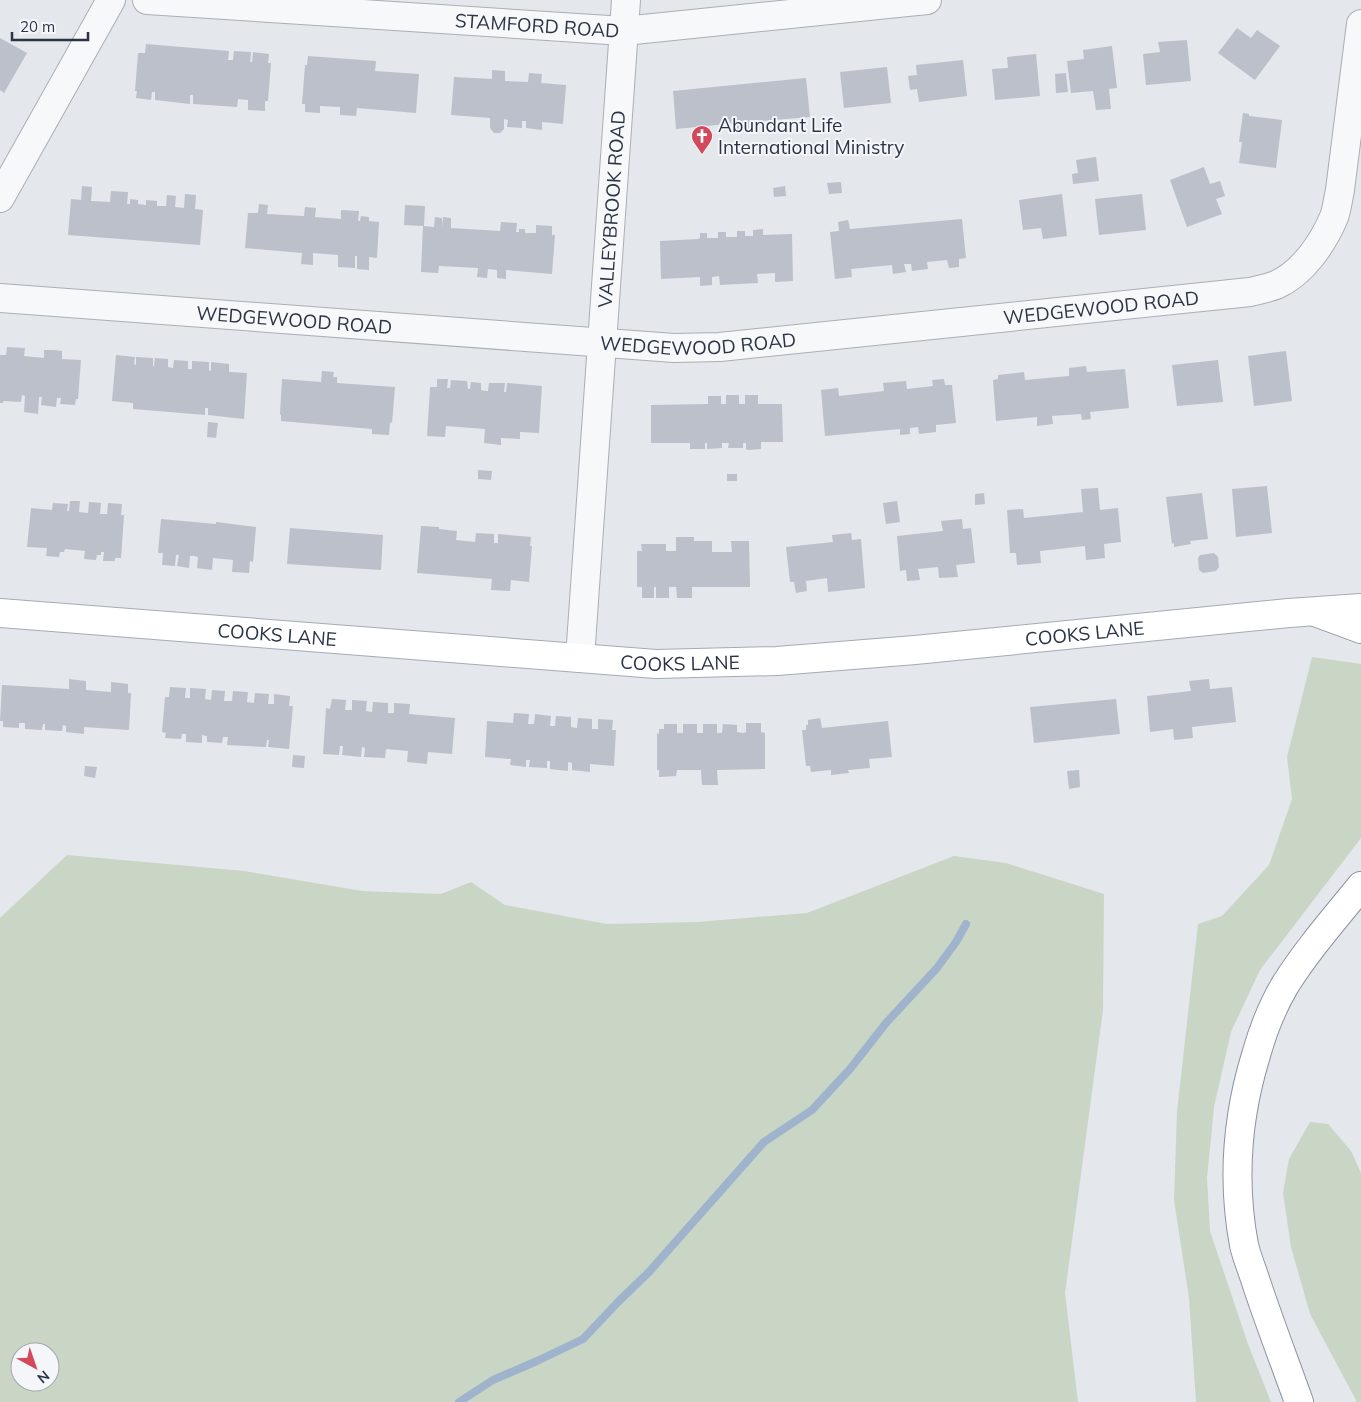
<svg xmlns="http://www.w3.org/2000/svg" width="1361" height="1402" font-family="Mulish,sans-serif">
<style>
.green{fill:#c9d6c5;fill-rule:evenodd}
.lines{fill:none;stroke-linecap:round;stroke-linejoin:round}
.stream{stroke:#9fb4cc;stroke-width:8}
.building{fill:#bbc0ca}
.minor-casing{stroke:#a9aeb7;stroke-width:30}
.major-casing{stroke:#a3abb8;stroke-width:30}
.highway-casing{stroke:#8b94a3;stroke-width:30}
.minor{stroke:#f7f8fa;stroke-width:28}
.major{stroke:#fff;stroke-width:28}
.highway{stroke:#fff;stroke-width:28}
.labels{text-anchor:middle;stroke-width:4;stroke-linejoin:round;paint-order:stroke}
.street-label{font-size:19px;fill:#2b3445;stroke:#f4f6f9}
.poi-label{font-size:19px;fill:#2b3445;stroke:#f4f6f9;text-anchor:start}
</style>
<rect width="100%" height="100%" fill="#e4e7ec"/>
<!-- green -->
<g class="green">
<polygon points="1312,657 1361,664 1361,838 1260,970 1231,1032 1214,1107 1207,1178 1210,1231 1248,1344 1271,1402 1196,1402 1189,1298 1174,1200 1177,1112 1198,924 1222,916 1269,865 1292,799 1287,757"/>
<path d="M 67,855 L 244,871 L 362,891 L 441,894 L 471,882 L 505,905 L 607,924 L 697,922 L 807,913 L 954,856 L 1006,863 L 1104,894 L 1103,1010 L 1065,1293 L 1078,1402 L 0,1402 L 0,918 ZM 20,1352 L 50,1352 L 50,1382 L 20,1382 Z"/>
<polygon points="1310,1122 1328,1124 1351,1151 1361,1173 1361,1402 1357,1402 1310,1314 1291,1247 1283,1193 1289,1159"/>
</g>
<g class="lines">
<!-- stream -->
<polyline class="stream" points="459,1402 493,1380 537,1361 583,1339 619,1301 649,1272 764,1142 812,1110 850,1069 886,1023 937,968 956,942 966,924"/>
</g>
<!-- building -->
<g class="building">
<polygon points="1237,28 1251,38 1257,30 1280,46 1255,80 1218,53"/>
<polygon points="0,38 27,53 4,93 0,90"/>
<polygon points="1187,40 1191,81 1146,85 1143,54 1160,52 1158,42"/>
<polygon points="146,44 229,51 228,60 233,60 234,51 251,52 250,62 252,62 253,52 269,54 268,63 271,63 268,101 265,101 265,111 248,110 248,100 238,99 237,107 193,104 193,95 190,95 190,104 155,100 155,92 152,92 151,100 136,98 137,91 135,91 138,53 145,53"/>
<polygon points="1112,46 1117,88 1109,89 1111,109 1096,110 1093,91 1071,93 1067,61 1084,59 1083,50"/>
<polygon points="1036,54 1040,96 995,100 992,69 1008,68 1007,57"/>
<polygon points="308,56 376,61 375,71 419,74 416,113 357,108 356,116 340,115 340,107 320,106 320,113 305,112 305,104 302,104 305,65 307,65"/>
<polygon points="963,60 967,96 919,102 917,89 910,90 908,76 917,75 916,65"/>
<polygon points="887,67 891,103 844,108 840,72"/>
<polygon points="492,70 505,71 505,81 528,82 529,73 542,74 541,83 566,85 563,124 542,122 542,130 526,128 526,121 522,121 522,128 507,127 508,120 504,119 504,129 500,133 494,133 490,128 490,118 451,115 454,77 492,79"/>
<polygon points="1066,73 1068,92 1056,93 1055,74"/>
<polygon points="806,78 810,117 750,122 751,129 737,131 736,123 676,129 673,91"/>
<polygon points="1243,113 1249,114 1249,116 1282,120 1276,168 1239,163 1242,142 1239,142"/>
<polygon points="1096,157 1099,181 1073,184 1072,174 1078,173 1076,160"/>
<polygon points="1204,167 1210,184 1220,181 1225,196 1216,199 1222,214 1187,227 1170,180"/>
<polygon points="841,182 842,193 829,194 827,183"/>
<polygon points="82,186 92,187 91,201 110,202 111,191 128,192 127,204 130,204 130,199 138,200 138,204 146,205 146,200 157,201 157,206 166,206 167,195 176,196 175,207 184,208 185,194 196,195 195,209 203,210 200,245 68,235 71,199 81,200"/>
<polygon points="785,186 786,196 774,197 773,188"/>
<polygon points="1062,194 1067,236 1043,239 1041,228 1023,230 1019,200"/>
<polygon points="1142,194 1146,230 1099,235 1095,199"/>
<polygon points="259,204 268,205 267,214 304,216 305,207 316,208 315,217 341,219 341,210 359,211 358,221 360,221 361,216 369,217 369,221 379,222 377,258 369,257 369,270 357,269 357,256 355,256 355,268 338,267 338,255 313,253 313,265 301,264 302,253 245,248 248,213 258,213"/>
<polygon points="405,205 425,206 424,226 434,227 435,217 442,218 443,227 443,217 451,218 451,228 500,231 501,222 517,223 516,232 519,232 519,229 525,229 525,233 536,233 536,225 552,226 552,235 555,235 552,274 506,270 506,279 497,278 497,270 488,269 487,278 477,277 478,268 439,266 438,273 421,272 423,226 404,225"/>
<polygon points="962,219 966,258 959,259 959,267 949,268 947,260 927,262 928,269 912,271 911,264 904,264 906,272 893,274 892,265 851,269 852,277 835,279 830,232 839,231 838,222 848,220 850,229"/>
<polygon points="763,229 763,235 792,234 793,281 775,282 775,273 757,274 758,283 720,285 719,276 712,277 712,285 700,286 700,277 661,279 660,241 698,239 700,238 700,233 707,233 707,238 718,238 718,232 726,232 726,237 737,237 737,231 745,231 745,236 753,236 753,230"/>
<polygon points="7,347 25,348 24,356 44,358 44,350 54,350 62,351 62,359 81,360 78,399 76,399 75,405 60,404 61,398 57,398 56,407 41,405 42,397 39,397 38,414 24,412 25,396 22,395 21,402 3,401 3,403 0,403 0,355 6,355"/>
<polygon points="1286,351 1292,401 1254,406 1248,356"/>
<polygon points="116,355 135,357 134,364 136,365 136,357 153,358 153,366 154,366 155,358 168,359 168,367 173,368 174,360 188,361 188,369 192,369 192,361 209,362 209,370 211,371 211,362 229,364 229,372 247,373 244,419 208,415 208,408 205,408 205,415 133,409 133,403 112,401"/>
<polygon points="1218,360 1223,402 1177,406 1172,365"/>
<polygon points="1086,366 1087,372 1125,369 1129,408 1090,412 1091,419 1082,420 1081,414 1052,416 1053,424 1037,426 1037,417 996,421 993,380 998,379 998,375 1024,372 1025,380 1069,376 1069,368"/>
<polygon points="322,371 334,372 333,377 337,377 337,383 395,387 392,423 390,422 389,435 372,434 372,429 281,421 281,415 280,414 282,379 321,382"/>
<polygon points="437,379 448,379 447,388 450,388 451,380 467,381 468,389 470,389 471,382 481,383 481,390 486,391 488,391 489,383 505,383 504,392 506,392 507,383 542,386 539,433 520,432 520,439 501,438 501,445 484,443 485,429 446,426 445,437 427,436 430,387 437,387"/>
<polygon points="944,379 945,385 952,385 956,423 936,425 936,432 919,434 918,427 910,428 910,434 900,435 900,429 825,436 821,390 838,388 839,396 884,391 883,383 906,381 907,389 933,386 932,380"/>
<polygon points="726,395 739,395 739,404 745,404 745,395 758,395 758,404 782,404 783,442 761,442 761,449 748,450 746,449 746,443 743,443 743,448 728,448 729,443 722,443 722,448 707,449 707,443 705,443 705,449 690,449 690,443 651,443 651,405 708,404 708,396 721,396 721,404 726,404"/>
<polygon points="208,422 218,423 216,438 207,437"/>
<polygon points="478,470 492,471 491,480 478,479"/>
<rect x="727" y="474" width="10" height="7"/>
<polygon points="1267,486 1272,533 1236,537 1232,489"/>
<polygon points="1098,488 1100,510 1118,508 1121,542 1104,544 1105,558 1086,560 1085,546 1040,551 1041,563 1017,565 1016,553 1010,553 1007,510 1023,509 1024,518 1083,512 1081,489"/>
<polygon points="984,493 985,504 975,505 975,494"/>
<polygon points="1202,493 1208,539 1190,541 1191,544 1174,547 1174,543 1172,544 1166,497"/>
<polygon points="70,501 80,501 79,512 88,513 89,502 101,503 100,514 107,514 108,503 122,504 121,515 124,515 121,558 115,558 115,561 103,561 104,552 101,552 101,555 97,555 96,560 84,559 85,551 65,549 64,552 60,552 59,557 46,556 47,548 27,547 31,508 52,510 53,503 68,504 67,511 69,511"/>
<polygon points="897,501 900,522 886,524 883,503"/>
<polygon points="161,519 216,524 216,522 256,527 253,562 250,561 249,573 232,572 233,560 213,558 212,570 197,568 198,557 194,556 190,556 189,568 177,566 179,555 176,555 175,566 162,565 163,553 158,553"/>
<polygon points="962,519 963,529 971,528 975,563 956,565 958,577 939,578 938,567 918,569 920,580 907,581 906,570 900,571 897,536 943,531 941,521"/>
<polygon points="421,526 439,527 439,529 457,531 456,540 475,542 476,533 494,534 494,543 498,543 498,534 531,537 530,546 532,546 529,582 511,580 510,591 491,590 492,579 417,573"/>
<polygon points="290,528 383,535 381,570 287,564"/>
<polygon points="851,533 852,540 861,539 865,588 828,592 827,578 806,581 807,591 796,593 794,582 790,582 786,547 833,542 832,535"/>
<polygon points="676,537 694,537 694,541 712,541 712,552 732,552 731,541 749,541 750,587 692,587 692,598 677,598 676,587 669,587 669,598 656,598 656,587 654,587 654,598 642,598 642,587 637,587 637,551 642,551 641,544 666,544 666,551 676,551"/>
<polygon points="1214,553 1218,557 1219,567 1216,571 1203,573 1199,570 1198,558 1200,555"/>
<polygon points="69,679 86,681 86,690 111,692 111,682 128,684 128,693 131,693 129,730 84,727 84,734 66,732 66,726 63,725 62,731 45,730 45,724 43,724 42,730 25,729 25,723 19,723 19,728 3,727 3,721 0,721 2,685 69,689"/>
<polygon points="1209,679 1210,689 1232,687 1236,722 1192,727 1193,738 1174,740 1173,729 1150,732 1147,696 1191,691 1189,681"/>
<polygon points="170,687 186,688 185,698 190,698 190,688 206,689 205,699 211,700 212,690 225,691 224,701 232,701 233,691 248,692 247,702 254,703 255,693 269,694 268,704 274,704 274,694 290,696 289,706 293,706 289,749 268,747 269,740 267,740 266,747 227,745 228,737 223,737 222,743 207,742 207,736 202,735 202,743 186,742 186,734 182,734 181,739 165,738 166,733 162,732 165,697 169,697"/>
<polygon points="332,699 346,700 345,710 352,710 352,700 367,701 366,711 372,712 373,702 388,703 388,713 394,713 394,703 410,704 409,714 455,718 452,754 428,752 427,764 407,762 408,751 386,749 385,758 364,757 365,748 362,747 361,757 342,755 343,746 340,746 339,755 323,754 326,708 330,709"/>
<polygon points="1116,699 1120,734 1034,743 1030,707"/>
<polygon points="514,713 529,714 528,724 534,724 535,714 551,716 550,726 555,726 556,716 571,717 571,727 577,728 578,718 592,719 592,729 598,729 598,719 613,720 612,730 616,730 614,766 590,764 590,772 572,770 572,763 568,762 568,771 550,769 550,761 547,761 547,768 529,767 530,760 526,760 526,767 510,765 511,759 485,757 487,721 513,723"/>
<polygon points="820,718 822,728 888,721 892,757 869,759 870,768 848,770 849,773 831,775 831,770 811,772 810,766 806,766 802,730 806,730 806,725 808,725 808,720"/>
<polygon points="746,723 761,723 761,732 765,733 765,769 717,770 718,785 702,785 701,770 677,770 676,776 659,777 659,770 657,770 657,733 659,734 659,729 664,729 664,724 677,724 677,733 683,733 683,724 697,724 697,733 703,733 703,724 717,724 717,733 722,733 723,724 737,725 737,732 743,733 746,732"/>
<polygon points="293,755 305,756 304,768 292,767"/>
<polygon points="85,766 97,767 95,778 84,776"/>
<polygon points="1079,770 1080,787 1069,789 1067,771"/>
</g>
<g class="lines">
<!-- minor casing -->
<g class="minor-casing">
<g id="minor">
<path id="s1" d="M 147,0 L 624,31 L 927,0"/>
<polyline points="0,198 111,0"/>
<path id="s2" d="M 0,298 L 674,348 L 720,347 L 1250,292 C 1258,290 1268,288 1276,285 C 1303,273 1323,243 1334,217 C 1337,209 1338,199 1340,190 L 1361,24"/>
<path id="s3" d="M 580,658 L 626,0"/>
</g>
</g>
<!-- major casing -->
<g class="major-casing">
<g id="major">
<path id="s4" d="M 0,613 L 656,664 L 777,661 L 915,650 L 1289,613 L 1361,608"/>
</g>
</g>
<!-- highway casing -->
<g class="highway-casing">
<g id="highway">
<polyline points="1315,612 1361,629"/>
<path d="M 1299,1402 C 1285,1363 1270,1324 1257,1285 C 1253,1272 1247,1258 1244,1245 C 1232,1181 1237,1117 1256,1055 C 1263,1030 1272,1007 1285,985 C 1307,950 1335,918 1361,886"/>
</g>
</g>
<!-- minor -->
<use href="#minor" class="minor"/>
<!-- major -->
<use href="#major" class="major"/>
<!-- highway -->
<use href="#highway" class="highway"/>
</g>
<!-- icons -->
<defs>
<g id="church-pin" transform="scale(1.125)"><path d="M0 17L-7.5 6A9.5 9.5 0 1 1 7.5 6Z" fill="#d1495b" stroke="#f4f6f9"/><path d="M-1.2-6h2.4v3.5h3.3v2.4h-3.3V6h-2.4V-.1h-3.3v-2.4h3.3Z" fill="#fff"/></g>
</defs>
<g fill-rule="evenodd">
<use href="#church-pin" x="702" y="136"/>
</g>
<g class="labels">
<!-- street labels -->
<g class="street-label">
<text dy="7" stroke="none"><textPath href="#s1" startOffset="391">STAMFORD ROAD</textPath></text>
<text dy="7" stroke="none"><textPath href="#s3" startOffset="450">VALLEYBROOK ROAD</textPath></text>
<text dy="7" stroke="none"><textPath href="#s2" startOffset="1105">WEDGEWOOD ROAD</textPath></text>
<text dy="7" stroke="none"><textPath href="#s2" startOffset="295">WEDGEWOOD ROAD</textPath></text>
<text dy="7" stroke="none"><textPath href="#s2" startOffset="700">WEDGEWOOD ROAD</textPath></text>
<text dy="7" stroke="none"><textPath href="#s4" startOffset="1088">COOKS LANE</textPath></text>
<text dy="7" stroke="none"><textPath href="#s4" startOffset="278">COOKS LANE</textPath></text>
<text dy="7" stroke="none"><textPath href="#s4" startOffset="682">COOKS LANE</textPath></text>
</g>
<!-- poi labels -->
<g class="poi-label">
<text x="718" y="132">Abundant Life<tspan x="718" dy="22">International Ministry</tspan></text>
</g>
</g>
<!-- north arrow -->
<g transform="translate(35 1367) rotate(140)"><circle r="24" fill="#f4f6f9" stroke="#a4a8b1"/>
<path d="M0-4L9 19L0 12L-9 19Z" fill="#d1495b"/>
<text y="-8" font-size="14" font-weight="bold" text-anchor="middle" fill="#2b3445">N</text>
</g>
<!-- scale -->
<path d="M12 32v8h76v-8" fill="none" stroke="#2b3445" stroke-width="2.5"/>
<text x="20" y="32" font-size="15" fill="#2b3445" stroke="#f4f6f9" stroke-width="4" paint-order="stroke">20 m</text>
</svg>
